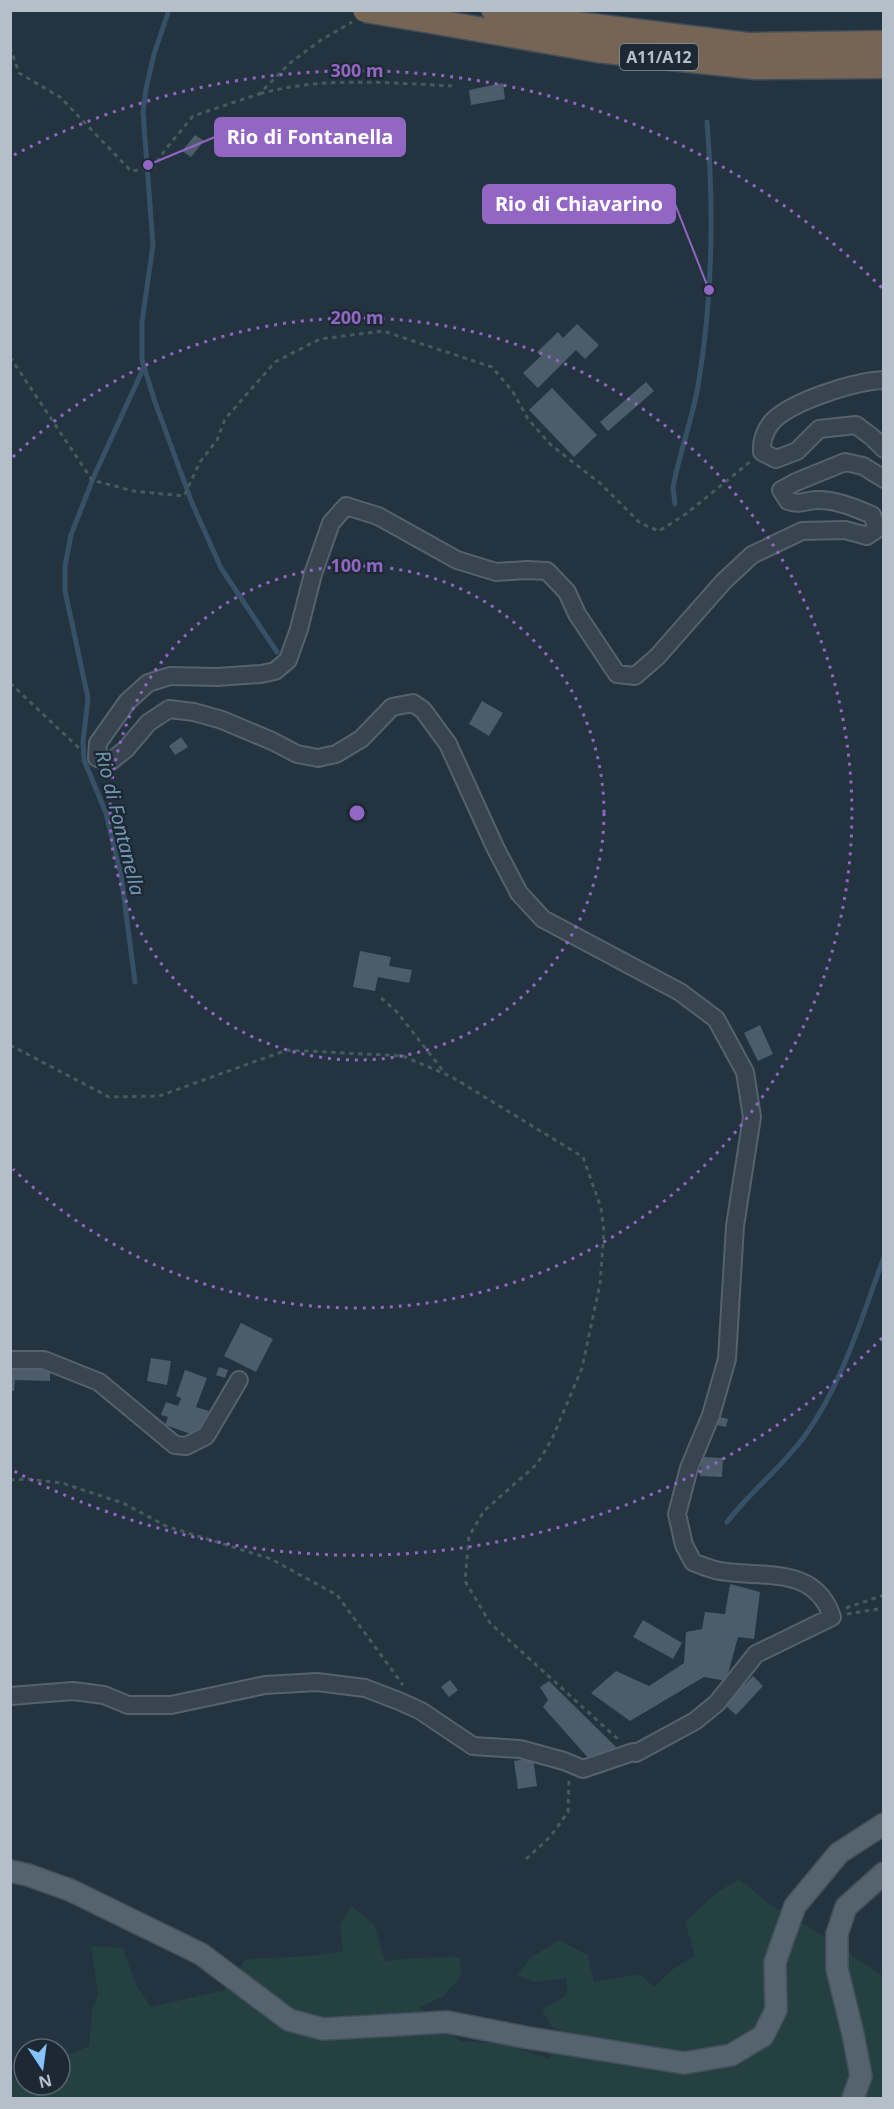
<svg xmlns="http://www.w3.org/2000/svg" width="894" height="2109" font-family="'Noto Sans',sans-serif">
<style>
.green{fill:#254040}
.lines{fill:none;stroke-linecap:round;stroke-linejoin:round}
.stream{stroke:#365167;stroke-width:5}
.building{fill:#4c5c6b}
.minor-casing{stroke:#55626d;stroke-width:20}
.major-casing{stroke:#44505b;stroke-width:24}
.highway-casing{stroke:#424f5a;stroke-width:27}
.path{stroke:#435c5c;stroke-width:3;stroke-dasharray:4.5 4.5;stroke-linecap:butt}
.minor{stroke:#38444f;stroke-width:16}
.major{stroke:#55636f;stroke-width:21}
.highway{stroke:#766454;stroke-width:24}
.highway-bridge-casing{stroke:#424f5a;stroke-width:27;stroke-linecap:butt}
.highway-bridge{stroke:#766454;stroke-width:24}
.ring{fill:none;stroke:#9267c3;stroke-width:3;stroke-dasharray:3 6}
.labels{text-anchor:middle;stroke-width:4.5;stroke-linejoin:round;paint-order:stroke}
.shield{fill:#1c2934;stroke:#86929d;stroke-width:1.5}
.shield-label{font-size:16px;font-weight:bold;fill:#b4bfca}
.water-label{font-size:20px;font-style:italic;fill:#7294af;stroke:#1c2934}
.centre{fill:#9267c3;stroke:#1c2934;stroke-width:3}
.ring-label{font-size:18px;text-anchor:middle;font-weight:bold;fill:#9267c3;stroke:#1c2934;stroke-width:4.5;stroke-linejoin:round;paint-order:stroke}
.leader{fill:none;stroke:#9267c3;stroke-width:2}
.callout-dot{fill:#9267c3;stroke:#1c2934;stroke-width:2}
.callout{fill:#9267c3;stroke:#9267c3;stroke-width:2}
.callout-label{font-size:20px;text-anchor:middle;font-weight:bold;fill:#fff}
</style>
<rect width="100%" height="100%" fill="#233340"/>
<!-- green -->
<polygon class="green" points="739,1879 772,1906 811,1928 883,1976 883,2098 11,2098 11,2081 24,2074 24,2085 60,2085 60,2058 89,2046 92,2012 98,1994 91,1946 123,1948 135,1983 151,2007 224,1990 246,1959 311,1956 343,1951 340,1924 351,1906 374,1924 385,1961 412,1958 460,1957 461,1976 444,1996 420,2007 460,2041 505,2044 549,2059 563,2032 552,2027 542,2010 567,1995 567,1978 535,1982 517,1976 529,1959 559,1940 588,1955 594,1982 640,1974 654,1987 673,1969 695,1956 685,1922 716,1893"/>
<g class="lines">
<!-- stream -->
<g class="stream">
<polyline points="169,10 154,54 146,89 143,112 153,245 142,322 142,360 155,402 192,503 221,568 277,652"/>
<path d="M 675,504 L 673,488 C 679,453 692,421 698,386 C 713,298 714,210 707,122"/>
<polyline points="135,982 121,875 106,813 84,760 83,742 88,698 65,591 65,566 71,535 94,476 144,367"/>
<path d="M 727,1522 C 750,1492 781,1468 804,1437 C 843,1383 861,1319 884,1257"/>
</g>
</g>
<!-- building -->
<g class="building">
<polygon points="503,83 505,99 471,105 469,90"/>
<polygon points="195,135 204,141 191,157 182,151"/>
<polygon points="577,324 599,345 585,359 576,350 538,388 523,373 541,356 537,352 558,332 563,338"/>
<polygon points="646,382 654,391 608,431 600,422"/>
<polygon points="552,388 597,435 574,457 529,410"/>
<polygon points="482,701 503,713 489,736 469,724"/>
<polygon points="181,737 188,747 175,755 169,746"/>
<polygon points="360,951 391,957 389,966 412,970 409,983 378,977 375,991 353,987"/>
<polygon points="760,1025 773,1054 758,1061 744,1033"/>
<polygon points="241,1323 273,1339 256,1372 224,1356"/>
<polygon points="151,1358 171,1361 167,1385 147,1381"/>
<polygon points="10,1367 50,1367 50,1381 15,1380 14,1391 10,1391"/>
<polygon points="219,1367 228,1370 225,1378 216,1375"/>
<polygon points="185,1370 207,1378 196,1407 209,1411 200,1437 165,1425 168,1417 161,1415 166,1402 178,1406 181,1398 176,1396"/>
<polygon points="720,1417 728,1419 726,1427 717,1425"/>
<polygon points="702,1457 723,1458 722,1477 700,1476"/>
<polygon points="730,1584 760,1592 754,1639 738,1637 726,1681 704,1677 630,1721 591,1693 616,1671 649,1686 684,1663 686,1632 702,1629 705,1612 725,1614"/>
<polygon points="643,1620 682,1643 673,1659 633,1637"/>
<polygon points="753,1676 763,1686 736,1715 725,1705"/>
<polygon points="450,1680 458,1690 449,1697 441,1687"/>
<polygon points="549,1681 616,1747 590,1760 543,1707 548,1700 540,1687"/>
<polygon points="533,1758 537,1786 518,1789 514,1761"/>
</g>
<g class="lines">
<!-- minor casing -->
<g class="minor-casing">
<g id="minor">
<path d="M 884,380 C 856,381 791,401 772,422 C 765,430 761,442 762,452 L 776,459 L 797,451 L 819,429 L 856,425 L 872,437 L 884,449"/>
<polyline points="10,1360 44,1360 99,1382 175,1445 186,1446 206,1436 239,1380"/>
<path d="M 10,1696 L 73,1691 L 104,1695 L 128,1705 L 171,1705 L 265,1685 L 317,1682 L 365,1688 L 399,1701 L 421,1711 L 473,1746 L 520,1749 L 564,1761 L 583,1769 L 633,1752 L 636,1753 L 695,1721 L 717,1703 L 756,1654 L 832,1617 C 814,1562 758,1580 715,1570 C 708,1568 700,1565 693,1562 L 684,1545 L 677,1514 L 689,1468 L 711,1415 L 727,1359 L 735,1226 L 752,1117 L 745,1072 L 716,1019 L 680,992 L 543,919 L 519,893 L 495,847 L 448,744 L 423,710 L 413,703 L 392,707 L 361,739 L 336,754 L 318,758 L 297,754 L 272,741 L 222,720 L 194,712 L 169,709 L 148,723 L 126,749 L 111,761 L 97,758 L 98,743 L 127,702 L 148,683 L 170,676 L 217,677 L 261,674 L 275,671 L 288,660 L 299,629 L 313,574 L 331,523 L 346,506 L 378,516 L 457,560 L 496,572 L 527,570 L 547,571 L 567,592 L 577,614 L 617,674 L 635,676 L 657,657 L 724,581 L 752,555 L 802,531 L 845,530 L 867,536 L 877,529 L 872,515 C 855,508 835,499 816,500 C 804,501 801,505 788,501 L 781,490 L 796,482 L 845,462 L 863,466 L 884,479"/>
</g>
</g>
<!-- major casing -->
<g class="major-casing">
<g id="major">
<polyline points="10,1871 28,1875 70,1890 201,1954 289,2020 323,2029 447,2022 529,2038 684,2063 731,2055 763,2036 776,2010 775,1962 795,1906 839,1853 884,1824"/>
<polyline points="853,2098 861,2076 853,2034 837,1969 837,1934 846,1907 884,1873"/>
</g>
</g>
<!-- highway casing -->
<g class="highway-casing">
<g id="highway">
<polyline points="494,10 584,25 747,45 884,43"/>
<polyline points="437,22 597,50 755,67 884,66"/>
</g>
</g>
<!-- path -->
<g class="path">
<polyline points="10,47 19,73 60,97 131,171 153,168 165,150 193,116 259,94 290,63 321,40 352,22"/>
<path d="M 260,94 C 321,76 389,83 452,86"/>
<polyline points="10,357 92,480 133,491 184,496 200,462 217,440 225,419 275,362 320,339 383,331 492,367 513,392 528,419 551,445 601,484 640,523 659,531 686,514 751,461"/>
<polyline points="10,683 81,750"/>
<polyline points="381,998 397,1012 444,1072"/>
<polyline points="10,1045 109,1097 159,1096 287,1050 403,1056 452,1077 583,1157 601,1208 604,1231 600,1284 582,1368 552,1439 537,1464 484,1511 469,1536 465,1581 490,1623 620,1741"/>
<polyline points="10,1480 27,1479 62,1483 123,1503 166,1526 271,1559 337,1595 403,1685"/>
<polyline points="846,1608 884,1595"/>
<polyline points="847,1614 884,1608"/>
<polyline points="526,1859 550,1837 568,1812 569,1779"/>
</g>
<!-- minor -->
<use href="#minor" class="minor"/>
<!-- major -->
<use href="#major" class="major"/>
<!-- highway -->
<use href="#highway" class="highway"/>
<!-- highway-bridge casing -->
<g class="highway-bridge-casing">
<polyline id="highway-bridge" points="365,10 437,22"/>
</g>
<!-- highway-bridge -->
<use href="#highway-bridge" class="highway-bridge"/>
</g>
<!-- distance rings -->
<g class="ring">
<circle cx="357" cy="813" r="247"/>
<path d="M13 457A495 495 0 1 1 13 1169"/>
<path d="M882 1338A742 742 0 0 1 14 1471M14 155A742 742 0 0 1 882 288"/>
</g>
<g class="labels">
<!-- shield labels -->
<rect class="shield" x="620" y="44" width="78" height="26" rx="4.5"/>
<g class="shield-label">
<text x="659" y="63">A11/A12</text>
</g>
<!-- water labels -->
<g class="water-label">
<text transform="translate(120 823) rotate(76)" y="7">Rio di Fontanella</text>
</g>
</g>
<circle cx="357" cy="813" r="9" class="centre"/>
<g class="ring-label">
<text x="357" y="77">300 m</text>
<text x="357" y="324">200 m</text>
<text x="357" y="572">100 m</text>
</g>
<!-- callouts -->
<path class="leader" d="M148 165L215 137M709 290L675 204"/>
<g class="callout-dot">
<circle cx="148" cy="165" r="6"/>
<circle cx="709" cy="290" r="6"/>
</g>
<g class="callout">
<rect x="215" y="118" width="190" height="38" rx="6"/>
<rect x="483" y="185" width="192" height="38" rx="6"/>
</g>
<g class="callout-label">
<text x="310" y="144">Rio di Fontanella</text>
<text x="579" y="211">Rio di Chiavarino</text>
</g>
<!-- border -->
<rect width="894" height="2109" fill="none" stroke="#b4bfca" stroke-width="24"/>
<!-- north arrow -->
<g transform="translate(42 2067) rotate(167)"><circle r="28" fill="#1c2934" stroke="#596570" stroke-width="1.5"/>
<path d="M0-4.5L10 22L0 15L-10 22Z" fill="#87c2fc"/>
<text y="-9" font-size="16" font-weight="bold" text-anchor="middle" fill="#b4bfca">N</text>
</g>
</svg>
